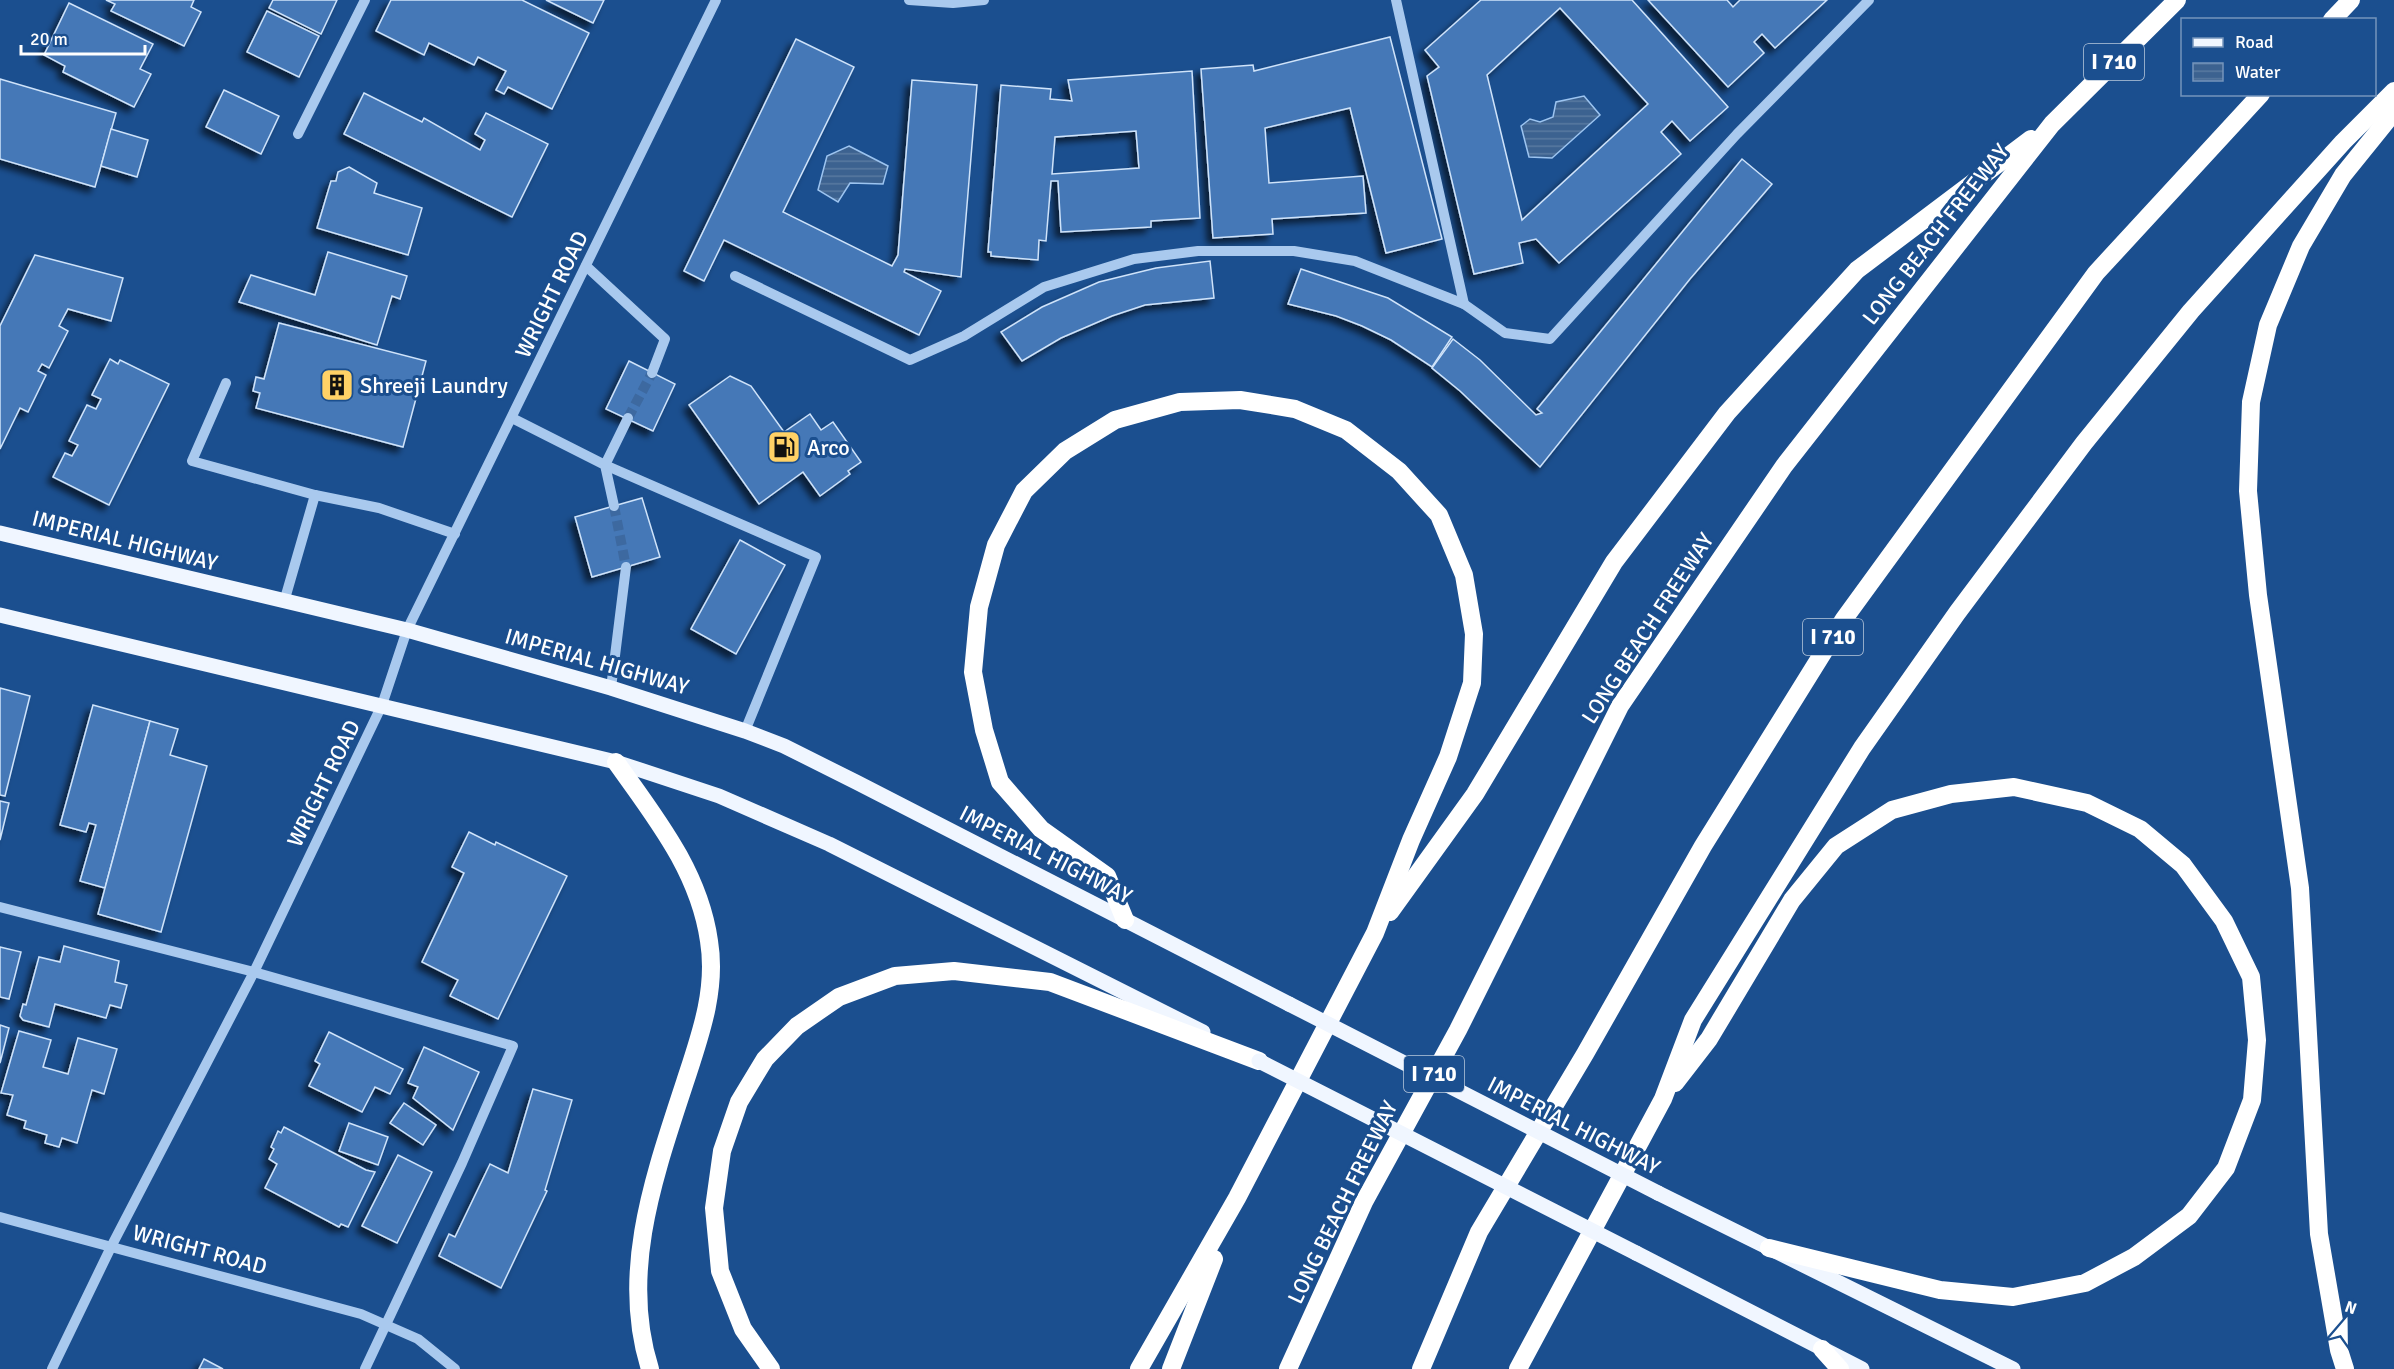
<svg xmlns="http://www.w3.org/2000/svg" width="2394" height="1369" font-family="Signika,sans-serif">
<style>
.water{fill:url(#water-rules);stroke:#9cc4f0;stroke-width:1.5}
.building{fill:#4478b7;stroke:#cfe3fa;stroke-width:1.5;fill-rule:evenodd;filter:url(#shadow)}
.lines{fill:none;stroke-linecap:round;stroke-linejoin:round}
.minor-tunnel{stroke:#3d69a0;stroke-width:10;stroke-dasharray:10 5;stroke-linecap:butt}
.minor{stroke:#a9c9ee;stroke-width:10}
.major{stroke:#f0f6ff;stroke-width:15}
.highway{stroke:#fff;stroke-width:18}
.major-bridge{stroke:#f0f6ff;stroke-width:15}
.labels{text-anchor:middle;stroke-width:6;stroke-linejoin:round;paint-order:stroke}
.shield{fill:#1b4f8f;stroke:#bbcadd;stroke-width:1.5}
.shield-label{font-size:21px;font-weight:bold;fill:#fff}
.street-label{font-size:22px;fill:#fff;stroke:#1b4f8f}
.poi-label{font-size:22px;fill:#fff;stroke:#1b4f8f;text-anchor:start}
</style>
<defs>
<pattern id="water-rules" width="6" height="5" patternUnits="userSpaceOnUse" patternTransform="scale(1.5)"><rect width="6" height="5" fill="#3c6290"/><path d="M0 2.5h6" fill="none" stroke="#597aa1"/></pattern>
<filter id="shadow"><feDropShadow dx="-5.5" dy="5.5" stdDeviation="3" flood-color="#0009"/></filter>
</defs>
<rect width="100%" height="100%" fill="#1b4f8f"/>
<!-- water -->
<g class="water">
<polygon points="1584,96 1600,115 1552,158 1529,157 1521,126 1530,119 1540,122 1553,117 1556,102"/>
<polygon points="849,146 888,166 883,184 850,183 838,202 818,190 827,156"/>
</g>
<!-- building -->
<g class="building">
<polygon points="106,0 194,0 191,7 201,12 184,46 111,11 115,4"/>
<polygon points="273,0 337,0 321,34 269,8"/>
<polygon points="391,0 522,0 589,33 552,109 508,87 504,94 496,90 506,71 478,57 474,65 429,43 424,55 376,31"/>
<polygon points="546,0 604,0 593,23"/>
<path d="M 1481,0 L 1632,0 L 1728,107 L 1690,141 L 1672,121 L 1661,132 L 1681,154 L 1559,263 L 1536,239 L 1519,243 L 1523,263 L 1474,274 L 1427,76 L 1439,67 L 1425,50 ZM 1560,8 L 1648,104 L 1522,220 L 1487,75 Z"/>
<polygon points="1648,0 1727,0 1733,7 1740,0 1827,0 1775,48 1762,34 1754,42 1764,53 1728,87"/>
<polygon points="69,3 153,44 140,69 151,74 134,107 63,72 65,66 44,55"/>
<polygon points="267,11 319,36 299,77 247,52"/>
<polygon points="1390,37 1442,239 1386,253 1350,108 1265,128 1269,183 1363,176 1366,213 1272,219 1273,234 1213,238 1201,69 1253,65 1254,71"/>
<polygon points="796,39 854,67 783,212 892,266 898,255 912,80 977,85 961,277 905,269 904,272 941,291 919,335 724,240 704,281 684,271"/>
<path d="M 1192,71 L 1200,218 L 1151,221 L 1151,227 L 1061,232 L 1058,181 L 1051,181 L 1046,241 L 1039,240 L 1038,260 L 991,256 L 991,252 L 988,252 L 1001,85 L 1051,89 L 1050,99 L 1072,101 L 1068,80 ZM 1136,131 L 1139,168 L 1052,174 L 1055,137 Z"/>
<polygon points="0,79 116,113 95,187 0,159"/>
<polygon points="224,90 279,116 261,154 206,127"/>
<polygon points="364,93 422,122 424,118 480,150 485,140 475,134 486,113 548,144 512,217 344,134"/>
<polygon points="111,129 148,140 137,177 101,166"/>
<polygon points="1742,159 1772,184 1690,279 1540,467 1460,391 1432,368 1453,339 1480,360 1536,415 1542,413 1537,409"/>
<polygon points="349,167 377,183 374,193 422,208 408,255 317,228 331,181 336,181 338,172"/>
<polygon points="328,252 407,276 400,299 392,296 377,345 239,302 251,275 315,295"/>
<polygon points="35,255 123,278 111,321 68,309 59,326 68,331 49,368 42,364 38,371 46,375 28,412 20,408 0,449 0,326"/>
<polygon points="1210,261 1214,298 1145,305 1112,316 1061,338 1022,361 1001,332 1042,307 1099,282 1156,268"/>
<polygon points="1301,269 1388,298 1452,337 1432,367 1391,340 1362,326 1336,316 1288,304"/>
<polygon points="279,323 426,361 403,447 256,408 260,393 253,391 256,377 264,379"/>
<polygon points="110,359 118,364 120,360 169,384 109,505 53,477 65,453 72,456 78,445 69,441 87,405 96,409 101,399 92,395"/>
<polygon points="629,361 675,384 653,431 606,409"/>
<polygon points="730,376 751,386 784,432 810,414 821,430 833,422 861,462 848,471 850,474 820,496 803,472 759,504 689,405"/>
<polygon points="642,498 660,557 592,577 575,517"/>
<polygon points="740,540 785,565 736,654 691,629"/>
<polygon points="0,688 30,696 5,796 0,795"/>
<polygon points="93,705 150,721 105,888 80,881 96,825 89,823 86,832 60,825"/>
<polygon points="150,721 178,729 170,755 207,766 161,932 98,914"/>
<polygon points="0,801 9,803 0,840"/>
<polygon points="469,832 495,845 496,842 567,876 498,1019 450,996 458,980 422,962 464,873 452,867"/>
<polygon points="64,946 119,961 115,982 127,985 121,1008 110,1005 106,1018 55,1004 49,1027 23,1020 20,1016 23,1004 26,1005 39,957 60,962"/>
<polygon points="0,947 21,952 9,999 0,997"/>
<polygon points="0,1025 9,1028 0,1063"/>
<polygon points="19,1031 51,1040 43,1067 68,1074 78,1038 117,1049 104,1094 92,1090 77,1143 62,1138 59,1147 45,1143 47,1135 24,1128 26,1121 7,1115 13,1095 1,1093"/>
<polygon points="329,1032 403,1069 390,1094 375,1087 362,1112 309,1086 320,1064 315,1061"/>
<polygon points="424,1047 479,1072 453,1130 413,1098 418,1087 408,1083"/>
<polygon points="533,1089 572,1100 545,1190 547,1191 501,1288 439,1256 449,1234 455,1237 490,1164 508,1173"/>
<polygon points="404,1103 436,1125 423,1145 390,1123"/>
<polygon points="349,1123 388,1137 378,1165 339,1151"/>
<polygon points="284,1127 366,1170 375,1172 348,1227 341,1224 339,1227 265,1188 277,1164 269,1159 274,1149 271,1147 278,1131 281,1133"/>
<polygon points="398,1155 432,1172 397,1243 362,1226"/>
<polygon points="204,1359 223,1369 199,1369"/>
</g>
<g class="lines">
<!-- minor-tunnel -->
<g class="minor-tunnel">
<polyline points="628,418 652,373"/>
<polyline points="614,506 626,567"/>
</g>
<!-- minor -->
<g class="minor">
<polyline points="909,0 953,3 984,0"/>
<polyline points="1396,0 1464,304"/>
<polyline points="298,134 365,0"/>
<polyline points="586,266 665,339 652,373"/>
<polyline points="735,276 910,360 964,336 1044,287 1134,259 1198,251 1294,251 1355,261 1464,304 1505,333 1550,339 1737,134 1869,0"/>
<polyline points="226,383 192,461 315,495 284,602"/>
<polyline points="512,418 605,465 614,506"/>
<polyline points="628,418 605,465 816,557 745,731"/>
<polyline points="315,495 379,508 455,534"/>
<polyline points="611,688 626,567"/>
<polyline points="0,907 254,972 513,1046 462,1163 365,1369"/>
<polyline points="0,1217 361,1314 418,1339 455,1369"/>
<polyline points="52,1369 112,1245 254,972 382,705 407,630 716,0"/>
</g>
<!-- major -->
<g class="major">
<polyline points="0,533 407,630 611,688 745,731 784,746 856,782 1289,1004"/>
<polyline points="0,615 616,762 719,796 829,844 1203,1032"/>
<polyline points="1658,1193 2013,1369"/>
<polyline points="1636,1253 1862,1369"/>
</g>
<!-- highway -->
<g class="highway">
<polyline points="2332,20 2351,0"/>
<path d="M 616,762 C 655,817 699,871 709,941 C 717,990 700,1036 685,1082 C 655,1174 619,1272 650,1369"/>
<polyline points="1390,912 1475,794 1614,562 1727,413 1857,270 2031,139"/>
<polyline points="1125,920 1107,876 1041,829 1000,782 984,730 973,672 979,607 996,545 1024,491 1065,451 1115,420 1180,402 1240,400 1295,409 1346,430 1399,471 1439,515 1464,575 1474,634 1472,683 1448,757 1411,840 1375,933 1237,1198 1139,1369"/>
<polyline points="1675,1083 1709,1039 1792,900 1836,846 1892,810 1951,794 2014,787 2087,803 2140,829 2183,865 2224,921 2251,977 2257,1040 2252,1100 2226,1168 2189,1216 2134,1257 2085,1283 2013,1297 1940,1290 1769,1248"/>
<polyline points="1822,1349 1840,1369"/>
<polyline points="771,1369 743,1329 720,1271 714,1208 722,1151 739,1102 765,1059 797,1026 839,997 895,976 954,971 1050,982 1259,1061"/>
<polyline points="1171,1369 1214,1259"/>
<polyline points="1288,1369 1364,1202 1458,1030 1620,706 1784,466 2052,124 2177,0"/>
<polyline points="1421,1369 1479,1232 1585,1054 1703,846 1844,619 2096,273 2261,94"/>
<polyline points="1518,1369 1663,1099 1693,1020 1862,748 1957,613 2084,443 2191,311 2343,142 2394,91"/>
<polyline points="2345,1369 2339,1350 2319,1234 2300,888 2258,595 2248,491 2251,402 2268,325 2301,246 2343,175 2394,112"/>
</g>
<!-- major-bridge -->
<g class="major-bridge">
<polyline points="1289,1004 1658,1193"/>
<polyline points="1259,1061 1636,1253"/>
</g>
</g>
<!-- icons -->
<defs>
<g id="building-square" transform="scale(1.725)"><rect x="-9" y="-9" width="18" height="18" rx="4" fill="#ffd166" stroke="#1b4f8f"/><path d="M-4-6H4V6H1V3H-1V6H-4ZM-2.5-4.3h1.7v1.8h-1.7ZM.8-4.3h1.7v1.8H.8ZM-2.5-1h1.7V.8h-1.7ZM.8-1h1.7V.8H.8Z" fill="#111"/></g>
<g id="fuel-square" transform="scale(1.725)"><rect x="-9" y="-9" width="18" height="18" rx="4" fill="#ffd166" stroke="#1b4f8f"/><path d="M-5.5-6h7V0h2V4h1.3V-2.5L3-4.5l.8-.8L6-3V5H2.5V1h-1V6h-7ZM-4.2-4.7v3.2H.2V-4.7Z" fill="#111"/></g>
</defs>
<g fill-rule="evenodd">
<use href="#building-square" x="337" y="385"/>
<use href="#fuel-square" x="784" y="447"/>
</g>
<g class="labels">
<!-- shield labels -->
<g class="shield">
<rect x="2084" y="44" width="60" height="36" rx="4.5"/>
<rect x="1803" y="619" width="60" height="36" rx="4.5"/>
<rect x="1404" y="1056" width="60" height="36" rx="4.5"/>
</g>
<g class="shield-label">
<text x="2114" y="69">I 710</text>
<text x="1833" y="644">I 710</text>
<text x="1434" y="1081">I 710</text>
</g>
<!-- street labels -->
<g class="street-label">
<text transform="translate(1935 234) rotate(-52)" y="8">LONG BEACH FREEWAY</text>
<text transform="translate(551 294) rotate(-64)" y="8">WRIGHT ROAD</text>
<text transform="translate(125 540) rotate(14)" y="8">IMPERIAL HIGHWAY</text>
<text transform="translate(1647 628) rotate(-57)" y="8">LONG BEACH FREEWAY</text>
<text transform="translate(597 661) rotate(16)" y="8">IMPERIAL HIGHWAY</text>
<text transform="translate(323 783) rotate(-64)" y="8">WRIGHT ROAD</text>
<text transform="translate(1046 854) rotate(27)" y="8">IMPERIAL HIGHWAY</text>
<text transform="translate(1574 1125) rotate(27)" y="8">IMPERIAL HIGHWAY</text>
<text transform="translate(1342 1202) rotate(-64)" y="8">LONG BEACH FREEWAY</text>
<text transform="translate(200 1249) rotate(15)" y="8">WRIGHT ROAD</text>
</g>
<!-- poi labels -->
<g class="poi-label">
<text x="360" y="393">Shreeji Laundry</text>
<text x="807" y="455">Arco</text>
</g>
</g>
<!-- legend -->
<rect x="2181" y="18" width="195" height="78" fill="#1b4f8f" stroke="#7695bc" stroke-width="1.5"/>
<rect x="2193" y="38" width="30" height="9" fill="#f0f6ff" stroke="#7695bc" stroke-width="1.5"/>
<text x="2235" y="48" font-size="18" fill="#ffffff">Road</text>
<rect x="2193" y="63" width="30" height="18" fill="url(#water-rules)" stroke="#7695bc" stroke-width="1.5"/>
<text x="2235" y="78" font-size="18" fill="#ffffff">Water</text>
<!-- north arrow -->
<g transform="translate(2346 1321) rotate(20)" stroke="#1b4f8f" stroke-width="4.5" paint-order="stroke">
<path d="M0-4.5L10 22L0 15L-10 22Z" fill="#ffffff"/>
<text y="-9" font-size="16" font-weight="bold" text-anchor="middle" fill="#ffffff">N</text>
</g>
<!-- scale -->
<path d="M21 45v9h124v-9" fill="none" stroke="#ffffff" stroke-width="3"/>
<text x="30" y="45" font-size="18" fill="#ffffff" stroke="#1b4f8f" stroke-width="4.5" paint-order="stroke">20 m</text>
</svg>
